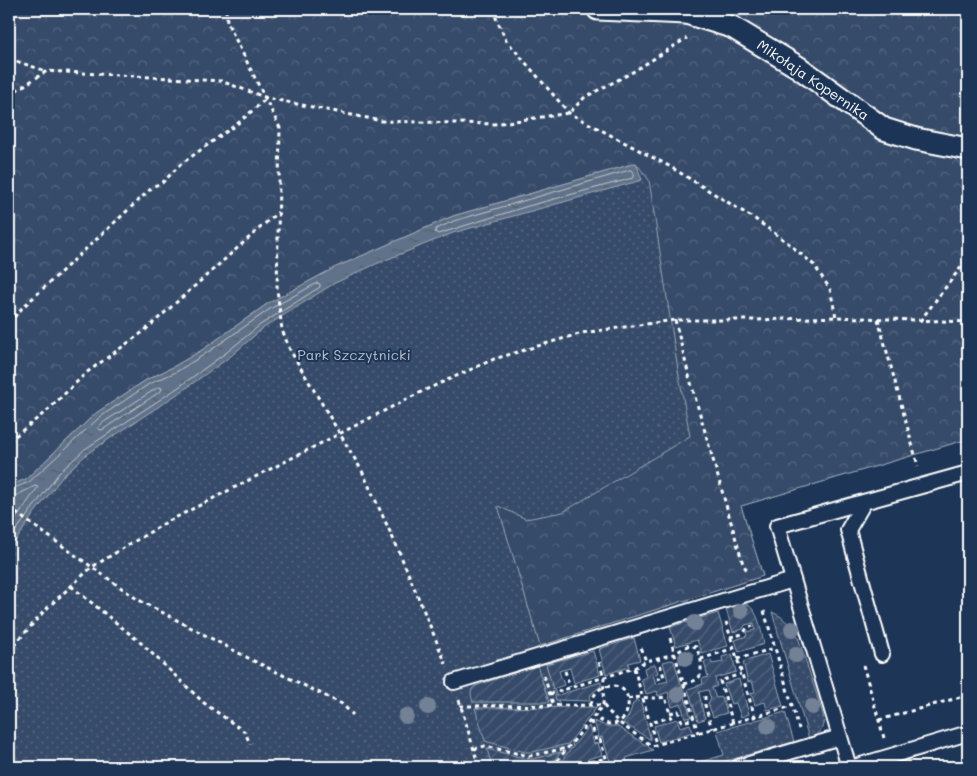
<svg xmlns="http://www.w3.org/2000/svg" width="977" height="776" font-family="Mali,sans-serif">
<style>
.grass{fill:url(#grass-dots);stroke:#9aa5b4}
.forest{fill:url(#forest-crowns);stroke:#9aa5b4}
.garden{fill:url(#garden-furrows);stroke:#9aa5b4}
.water{fill:url(#water-ripples);stroke:#a0aab8}
.lines{fill:none;stroke-linecap:round;stroke-linejoin:round}
.shore{stroke:#c0c7d0;stroke-width:1}
.service-casing{stroke:#fff;stroke-width:18}
.pedestrian-casing{stroke:#fff;stroke-width:25}
.path{stroke:#fff;stroke-width:3;stroke-dasharray:4 4;stroke-linecap:butt}
.service{stroke:#1d3557;stroke-width:14}
.pedestrian{stroke:#1d3557;stroke-width:21}
.tree{fill:#738196}
.labels{text-anchor:middle;stroke-width:4;stroke-linejoin:round;paint-order:stroke}
.street-label{font-size:14px;fill:#fff;stroke:#1d3557}
.park-label{font-size:14px;fill:#b9c0ca;stroke:#1d3557}
</style>
<defs>
<pattern id="grass-dots" width="8" height="8" patternUnits="userSpaceOnUse" patternTransform="scale(1.25)"><rect width="8" height="8" fill="#364b69"/><path d="M2 2h.1M6 6h.1" fill="none" stroke="#546680" stroke-width="1.8" stroke-linecap="round"/></pattern>
<pattern id="forest-crowns" width="20" height="18" patternUnits="userSpaceOnUse" patternTransform="scale(1.25)"><rect width="20" height="18" fill="#364b69"/><path d="M2 6a3 3 0 1 1 6 0M12 15a3 3 0 1 1 6 0" fill="none" stroke="#546680"/></pattern>
<pattern id="garden-furrows" width="10" height="10" patternUnits="userSpaceOnUse" patternTransform="scale(1.25)"><rect width="10" height="10" fill="#364b69"/><path d="M-1 1l2-2M0 10L10 0M9 11l2-2" fill="none" stroke="#546680"/></pattern>
<pattern id="water-ripples" width="26" height="14" patternUnits="userSpaceOnUse" patternTransform="scale(1.25)"><rect width="26" height="14" fill="#617289"/><path d="M2 4q2-2 4 0t4 0M15 11q2-2 4 0t4 0" fill="none" stroke="#555d67"/></pattern>
</defs>
<rect width="100%" height="100%" fill="#1d3557"/>
<filter id="ink" filterUnits="userSpaceOnUse"><feTurbulence type="fractalNoise" baseFrequency=".02" numOctaves="2"/><feDisplacementMap in="SourceGraphic" scale="10" xChannelSelector="R" yChannelSelector="G"/><feConvolveMatrix kernelMatrix="1 2 1 2 8 2 1 2 1" color-interpolation-filters="sRGB"/></filter>
<g filter="url(#ink)">
<!-- grass -->
<g class="grass">
<polygon points="9,9 968,9 968,439 741,506 763,576 540,646 580,767 9,767"/>
<path d="M 772,612 L 780,616 L 789,624 L 798,637 L 823,714 C 825,728 821,732 809,739 Z"/>
<polygon points="785,712 794,742 704,767 683,767 724,755 717,731"/>
</g>
<!-- forest -->
<polygon class="forest" points="9,9 968,9 968,439 741,506 763,576 540,646 498,506 526,519 563,512 690,436 678,370 649,180 636,163 453,216 334,268 267,304 202,350 173,367 146,380 96,413 26,479 9,486"/>
<!-- garden -->
<g class="garden">
<path d="M 741,602 C 759,606 760,628 764,644 L 739,652 L 735,640 L 747,636 L 746,632 L 755,630 L 754,623 L 745,625 L 743,629 L 733,632 L 725,606 Z"/>
<polygon points="718,613 728,646 702,653 697,640 676,646 670,627"/>
<polygon points="634,638 640,660 628,663 629,667 606,674 599,649"/>
<polygon points="593,651 600,675 574,683 570,668 559,671 564,685 553,689 546,664"/>
<path d="M 732,654 L 736,672 L 715,678 L 717,686 L 712,688 L 716,698 L 722,697 L 727,713 L 713,717 L 708,703 L 711,699 L 708,690 L 699,692 C 701,701 702,710 705,719 L 698,721 L 688,689 L 703,684 L 702,679 L 708,677 L 704,662 L 711,660 L 712,664 L 723,662 L 722,657 Z"/>
<polygon points="768,654 783,706 767,710 765,702 755,705 751,693 755,692 752,681 748,682 743,662"/>
<polygon points="671,660 674,661 691,717 685,718 681,704 672,707 668,692 658,696 657,691 646,694 641,679 646,677 644,668 655,664 658,673 653,675 656,684 668,681 663,662"/>
<path d="M 537,665 L 549,702 L 473,702 C 471,695 469,691 475,686 Z"/>
<polygon points="739,679 749,714 741,717 736,703 731,704 724,684"/>
<polygon points="601,682 601,686 591,694 589,701 556,700 555,696"/>
<path d="M 637,699 L 641,703 L 651,740 L 623,723 C 634,713 629,704 637,699 Z"/>
<polygon points="597,707 568,744 532,752 525,752 485,741 475,708"/>
<polygon points="677,719 680,727 690,724 693,732 659,742 654,726"/>
<polygon points="594,721 606,726 617,726 653,750 626,758 629,767 612,767 602,737 599,738"/>
<polygon points="589,726 594,744 598,743 602,755 588,759 590,766 604,762 605,767 557,767"/>
<polygon points="487,749 524,758 533,759 561,752 549,767 492,767"/>
</g>
<!-- water -->
<polygon class="water" points="636,163 642,180 453,233 376,264 333,284 262,329 231,356 179,393 88,453 63,476 33,515 9,551 9,486 26,479 96,413 146,380 173,367 202,350 267,304 334,268 453,216"/>
<g class="lines">
<!-- shore -->
<g class="shore">
<polygon points="631,170 635,175 633,178 528,206 438,234 435,232 436,229 454,221"/>
<polygon points="159,387 162,388 161,391 102,430 98,429 98,427 104,422"/>
<polyline points="9,490 29,482 100,417 149,384 176,372 205,354 270,309 317,283 320,284 320,287 260,325 227,352 176,389 85,449 59,473 9,540"/>
<polyline points="9,497 15,496 35,486 38,487 9,529"/>
</g>
<!-- service casing -->
<g class="service-casing">
<g id="service">
<polyline points="863,504 848,530 882,654"/>
<polyline points="454,682 793,580"/>
<polyline points="739,767 840,737"/>
<polyline points="849,767 777,526 968,473"/>
<polyline points="854,767 968,733"/>
</g>
</g>
<!-- pedestrian casing -->
<g class="pedestrian-casing">
<polyline id="pedestrian" points="598,9 686,13 732,27 798,67 884,129 916,139 968,149"/>
</g>
<!-- path -->
<g class="path">
<polyline points="226,9 227,22 280,128 277,289 282,330 290,350 362,471 398,549 446,664"/>
<polyline points="492,9 506,40 569,113 669,166 755,219 788,243 814,265 830,289 836,317"/>
<polyline points="9,59 46,71"/>
<polyline points="9,95 47,71 221,81 267,98 382,121 494,124 569,113 585,97 631,73 687,38"/>
<polyline points="878,319 918,466"/>
<polyline points="675,320 689,376 743,564 748,572"/>
<polyline points="920,321 968,258"/>
<polyline points="9,323 22,308 154,186 162,183 181,164 237,124 267,98"/>
<polyline points="9,441 48,410 86,373 143,332 278,212"/>
<polyline points="9,508 137,599 252,660 342,704 353,715"/>
<polyline points="71,586 141,643 204,703 245,732 250,744"/>
<polyline points="764,611 799,729"/>
<polyline points="726,622 755,717"/>
<polyline points="730,637 743,634 747,628 753,626"/>
<polyline points="670,638 698,733"/>
<polyline points="641,648 646,661"/>
<polyline points="9,651 45,610 92,567 165,523 423,391 494,359 582,333 675,320 758,320 836,317 968,322"/>
<polyline points="737,659 775,648"/>
<polyline points="863,665 884,738"/>
<polyline points="634,668 656,744"/>
<polyline points="565,671 570,687"/>
<polyline points="544,676 553,704"/>
<polyline points="657,679 664,677 658,658"/>
<path d="M 684,684 C 703,679 701,677 701,659"/>
<polyline points="550,694 634,668 646,661 674,654 689,645 696,647 701,659 734,648"/>
<polyline points="705,696 705,705 712,729"/>
<path d="M 628,699 C 641,695 652,700 665,697 L 671,717 L 650,723"/>
<polyline points="459,700 479,767"/>
<path d="M 591,704 C 593,697 596,689 605,687 C 645,677 628,749 594,715"/>
<polyline points="460,706 603,705 618,722 652,746 792,706"/>
<polyline points="670,713 678,711 682,722 694,719"/>
<polyline points="879,720 968,695"/>
<polyline points="591,721 596,741 600,740 609,767"/>
<polyline points="733,723 720,681 741,674"/>
<polyline points="474,749 485,746 529,756 567,748"/>
<polyline points="591,762 606,758"/>
<polyline points="552,767 603,705 604,677 598,659"/>
</g>
<!-- service -->
<use href="#service" class="service"/>
<!-- pedestrian -->
<use href="#pedestrian" class="pedestrian"/>
</g>
<!-- trees -->
<g class="tree">
<circle cx="741" cy="611" r="8"/>
<circle cx="695" cy="623" r="8"/>
<circle cx="792" cy="629" r="8"/>
<circle cx="796" cy="655" r="8"/>
<circle cx="686" cy="658" r="8"/>
<circle cx="678" cy="694" r="8"/>
<circle cx="428" cy="707" r="8"/>
<circle cx="812" cy="707" r="8"/>
<circle cx="406" cy="716" r="8"/>
<circle cx="768" cy="726" r="8"/>
</g>
</g>
<g class="labels">
<!-- street labels -->
<g class="street-label">
<text transform="translate(813 80) rotate(34)" y="5">Mikołaja Kopernika</text>
</g>
<!-- park labels -->
<g class="park-label">
<text x="354" y="360">Park Szczytnicki</text>
</g>
</g>
<!-- margin -->
<rect width="977" height="776" fill="none" stroke="#1d3557" stroke-width="30"/>
<rect x="15" y="15" width="947" height="746" fill="none" stroke="#fff" stroke-width="2" filter="url(#ink)"/>
</svg>
